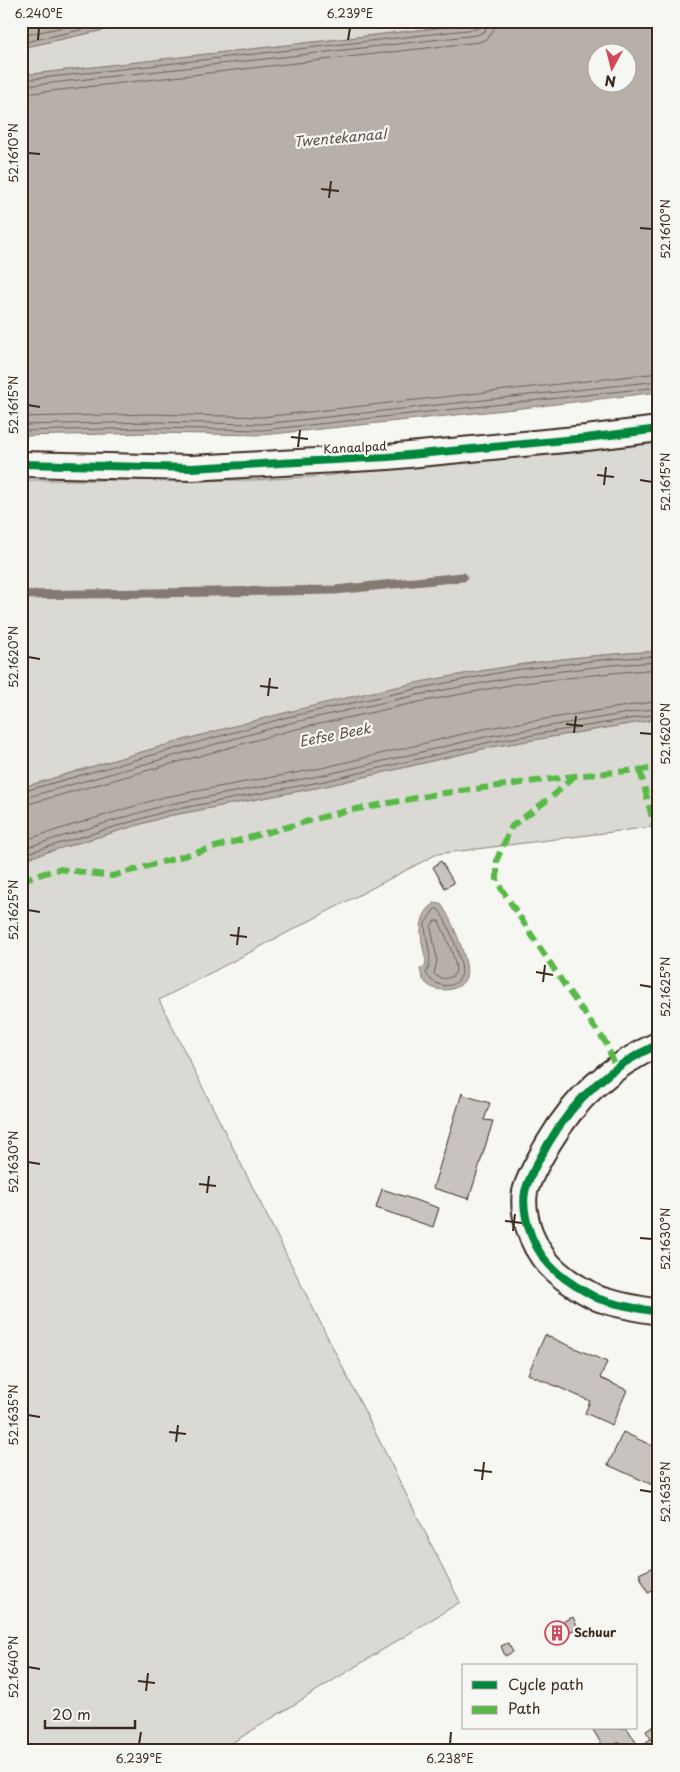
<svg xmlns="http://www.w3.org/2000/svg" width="680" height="1772" font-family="'Playpen Sans',sans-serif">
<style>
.green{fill:#dad9d3;stroke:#8a8278}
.water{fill:#b6b0a9;stroke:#857a71;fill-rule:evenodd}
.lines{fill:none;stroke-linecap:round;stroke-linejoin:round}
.shore{stroke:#6c6056;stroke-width:1}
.stream{stroke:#857a71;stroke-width:9}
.building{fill:#c8c3be;stroke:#3b2a1e}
.minor-casing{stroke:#3b2a1e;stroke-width:28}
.minor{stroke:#f6f6f2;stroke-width:24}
.quiet{stroke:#58b947;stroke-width:6;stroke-dasharray:12 6;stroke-linecap:butt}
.cycleway-casing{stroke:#f6f6f2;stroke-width:11}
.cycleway{stroke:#00873e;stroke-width:8}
.ticks{fill:none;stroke:#3b2a1e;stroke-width:2}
.labels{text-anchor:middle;stroke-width:4.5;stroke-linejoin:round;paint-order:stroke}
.street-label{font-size:12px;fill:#3b2a1e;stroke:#f6f6f2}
.poi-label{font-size:12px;font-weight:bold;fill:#3b2a1e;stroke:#f6f6f2;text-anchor:start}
.water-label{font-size:14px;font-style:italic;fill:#605248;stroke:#f6f6f2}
.neatline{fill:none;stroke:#3b2a1e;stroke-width:2}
.ticks-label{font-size:12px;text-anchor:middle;fill:#3b2a1e}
</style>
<rect width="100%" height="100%" fill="#f6f6f2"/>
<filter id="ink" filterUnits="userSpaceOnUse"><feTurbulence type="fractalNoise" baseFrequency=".02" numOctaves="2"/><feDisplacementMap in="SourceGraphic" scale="10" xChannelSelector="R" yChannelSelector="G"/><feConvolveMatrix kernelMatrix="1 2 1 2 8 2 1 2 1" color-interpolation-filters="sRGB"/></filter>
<g filter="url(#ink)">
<!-- green -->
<g class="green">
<polygon points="145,21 498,21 32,74 21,71 21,48"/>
<path d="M 659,440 L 659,651 C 610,654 561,658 512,666 C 346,692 182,739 21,788 L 21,480 L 254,480 L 325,476 L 439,461 Z"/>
<polygon points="659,719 659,826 437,854 159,1000 460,1602 219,1751 21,1751 21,860 168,816 326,786 491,747"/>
</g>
<!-- water -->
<g class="water">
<polygon points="21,21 145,21 21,48"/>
<path d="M 498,21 L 659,21 L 659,392 L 514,409 L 263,435 L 153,433 L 21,436 L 21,71 L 32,74 ZM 598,52 L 628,52 L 628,82 L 598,82 Z"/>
<path d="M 659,651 L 659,719 L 491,747 L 326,786 L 168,816 L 21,860 L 21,788 C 182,739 346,691 512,666 C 561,658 610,654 659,651 Z"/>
<path d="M 434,903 L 441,904 C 450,916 471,963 466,977 C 461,992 436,994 426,983 C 422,979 421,974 420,969 L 425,966 L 426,961 C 421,939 415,919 434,903 Z"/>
</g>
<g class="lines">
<!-- shore -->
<g class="shore">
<polyline points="21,36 91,21"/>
<polyline points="21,43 121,21"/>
<polyline points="21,77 33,79 476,29 481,26 482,21"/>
<polyline points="21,83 34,85 477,35 485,31 488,21"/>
<path d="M 21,91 L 34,93 L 479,42 C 489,39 495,32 495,21"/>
<polyline points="21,417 153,414 263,417 659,373"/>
<polyline points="21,425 153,422 263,424 659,381"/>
<polyline points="21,431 153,428 263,430 659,387"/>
<polyline points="21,792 288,717 416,689 513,670 610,659 659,656"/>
<polyline points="21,799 290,723 417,695 514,677 611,665 659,662"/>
<polyline points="21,806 292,730 419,702 515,684 611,673 659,669"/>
<polyline points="21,841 164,797 322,768 488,728 659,701"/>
<polyline points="21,849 165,805 324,775 489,736 659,708"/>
<polyline points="21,855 167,811 325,781 490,742 659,714"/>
<path d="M 435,909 L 438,909 C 446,918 466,966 461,976 C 454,992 432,986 426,973 C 435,959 425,940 425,924 Z"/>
<path d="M 435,921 L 439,921 C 444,933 459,963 455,974 C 448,980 440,980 434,974 L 437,960 L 431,927 Z"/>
</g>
<!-- stream -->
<polyline class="stream" points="21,595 335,590 463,577"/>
</g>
<!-- building -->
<g class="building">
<polygon points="441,861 454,883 445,888 433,867"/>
<polygon points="462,1093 463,1095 490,1103 484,1120 493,1121 469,1199 433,1188"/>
<polygon points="382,1189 439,1208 433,1227 376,1208"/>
<polygon points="545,1335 607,1362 600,1378 627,1390 612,1425 585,1413 590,1401 528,1374"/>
<polygon points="623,1432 659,1449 659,1483 657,1487 608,1465"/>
<polygon points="654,1567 659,1576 659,1588 648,1593 639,1574"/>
<polygon points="573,1617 578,1628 567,1633 562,1622"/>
<polygon points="559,1626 564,1636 554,1641 549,1631"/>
<polygon points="508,1643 513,1652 505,1656 501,1646"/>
<polygon points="659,1720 659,1751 641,1751 638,1747 651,1739 646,1731 659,1723 657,1721"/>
<polygon points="592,1728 627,1728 637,1744 624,1751 619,1742 605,1750"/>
<polygon points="549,1745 552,1751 537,1751"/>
</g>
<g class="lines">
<!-- minor casing -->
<g class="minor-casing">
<g id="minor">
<polyline points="21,464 192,468 388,457 586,438 659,429"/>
<path d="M 659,1044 C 610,1066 575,1098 548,1144 C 540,1159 529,1175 525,1192 C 523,1203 525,1215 528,1226 C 537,1258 557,1276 586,1292 C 592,1295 597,1299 603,1300 C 621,1306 640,1309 659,1312"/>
</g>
</g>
<!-- minor -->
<use href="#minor" class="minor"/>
<!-- quiet -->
<g class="quiet">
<polyline points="640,770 656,834 659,862"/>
<polyline points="574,776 554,795 512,826 497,859 497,882 567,989 606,1043 616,1068"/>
<polyline points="21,880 59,869 112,876 341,812 437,794 574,776 659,768"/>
</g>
<!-- cycleway casing -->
<g class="cycleway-casing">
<g id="cycleway">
<polyline points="21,464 192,468 388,457 586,438 659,429"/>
<path d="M 659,1044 C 610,1066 575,1098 548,1144 C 540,1159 529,1175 525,1192 C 523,1203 525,1215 528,1226 C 537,1258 557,1276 586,1292 C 592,1295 597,1299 603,1300 C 621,1306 640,1309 659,1312"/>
</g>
</g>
<!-- cycleway -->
<use href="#cycleway" class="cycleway"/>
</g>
</g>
<!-- ticks -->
<path class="ticks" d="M 38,40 L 39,28M 348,40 L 350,28M 28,153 L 40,154M 321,189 L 339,191M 329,198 L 331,181M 640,228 L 652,229M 28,405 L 40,407M 291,437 L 308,439M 298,447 L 300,430M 597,475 L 614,477M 640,480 L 652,482M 604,485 L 606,467M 28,657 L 40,659M 260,686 L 278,688M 268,696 L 270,678M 566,724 L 583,726M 574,733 L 576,716M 640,733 L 652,734M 28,910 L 40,912M 230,935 L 247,937M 237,945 L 239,927M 536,972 L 553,975M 543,982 L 545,965M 640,985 L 652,987M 28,1162 L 40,1164M 199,1184 L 216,1186M 207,1193 L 209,1176M 505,1221 L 522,1223M 513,1231 L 515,1214M 640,1238 L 652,1239M 28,1415 L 40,1417M 169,1432 L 186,1434M 176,1442 L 178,1425M 474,1470 L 492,1472M 482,1480 L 484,1462M 640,1490 L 652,1492M 28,1667 L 40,1669M 138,1681 L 155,1683M 146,1691 L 148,1673M 139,1744 L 141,1732M 450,1744 L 451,1732"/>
<!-- icons -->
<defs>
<g id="building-ring" transform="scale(1.25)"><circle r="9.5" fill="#f6f6f2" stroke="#d1495b" stroke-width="1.5"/><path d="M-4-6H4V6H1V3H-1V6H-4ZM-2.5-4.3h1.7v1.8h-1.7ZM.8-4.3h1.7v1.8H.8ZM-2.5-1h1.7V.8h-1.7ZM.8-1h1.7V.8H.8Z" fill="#d1495b"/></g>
</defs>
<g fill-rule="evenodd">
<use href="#building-ring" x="557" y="1633"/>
</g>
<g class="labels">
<!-- street labels -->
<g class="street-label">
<text transform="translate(355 448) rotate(-3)" y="4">Kanaalpad</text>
</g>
<!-- poi labels -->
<g class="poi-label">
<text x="574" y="1637">Schuur</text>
</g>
<!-- water labels -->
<g class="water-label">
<text transform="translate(340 138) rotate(-5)" y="5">Twentekanaal</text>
<text transform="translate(335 735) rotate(-11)" y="5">Eefse Beek</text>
</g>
</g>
<!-- margin -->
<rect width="680" height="1772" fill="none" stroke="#f6f6f2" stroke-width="55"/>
<!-- legend -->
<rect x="462" y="1664" width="175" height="65" fill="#f6f6f2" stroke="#aba49d"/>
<rect x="472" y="1681" width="25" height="8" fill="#00873e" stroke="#aba49d"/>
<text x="508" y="1690" font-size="15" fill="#3b2a1e">Cycle path</text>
<rect x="472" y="1706" width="25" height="8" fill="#58b947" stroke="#aba49d"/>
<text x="508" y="1714" font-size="15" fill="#3b2a1e">Path</text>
<!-- north arrow -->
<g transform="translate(612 68) rotate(187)"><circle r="24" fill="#f6f6f2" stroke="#aba49d"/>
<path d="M0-4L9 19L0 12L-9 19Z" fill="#d1495b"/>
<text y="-8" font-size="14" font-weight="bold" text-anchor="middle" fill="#3b2a1e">N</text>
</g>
<!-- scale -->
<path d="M45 1720v8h90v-8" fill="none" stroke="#3b2a1e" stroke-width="2.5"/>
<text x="52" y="1720" font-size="15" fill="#3b2a1e" stroke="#f6f6f2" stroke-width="4" paint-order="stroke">20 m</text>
<rect x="28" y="28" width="624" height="1716" class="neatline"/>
<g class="ticks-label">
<text x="39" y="18">6.240°E</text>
<text x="350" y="18">6.239°E</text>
<text transform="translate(14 153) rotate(-90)" y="4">52.1610°N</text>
<text transform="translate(666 229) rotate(-90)" y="4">52.1610°N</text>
<text transform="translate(14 405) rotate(-90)" y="4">52.1615°N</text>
<text transform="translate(666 482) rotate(-90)" y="4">52.1615°N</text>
<text transform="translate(14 657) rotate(-90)" y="4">52.1620°N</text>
<text transform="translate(666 734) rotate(-90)" y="4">52.1620°N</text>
<text transform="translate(14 910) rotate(-90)" y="4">52.1625°N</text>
<text transform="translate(666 987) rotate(-90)" y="4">52.1625°N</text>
<text transform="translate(14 1162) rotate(-90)" y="4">52.1630°N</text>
<text transform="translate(666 1239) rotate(-90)" y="4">52.1630°N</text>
<text transform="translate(14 1415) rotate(-90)" y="4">52.1635°N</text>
<text transform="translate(666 1492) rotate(-90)" y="4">52.1635°N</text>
<text transform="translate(14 1667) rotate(-90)" y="4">52.1640°N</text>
<text x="139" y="1763">6.239°E</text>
<text x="450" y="1763">6.238°E</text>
</g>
</svg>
